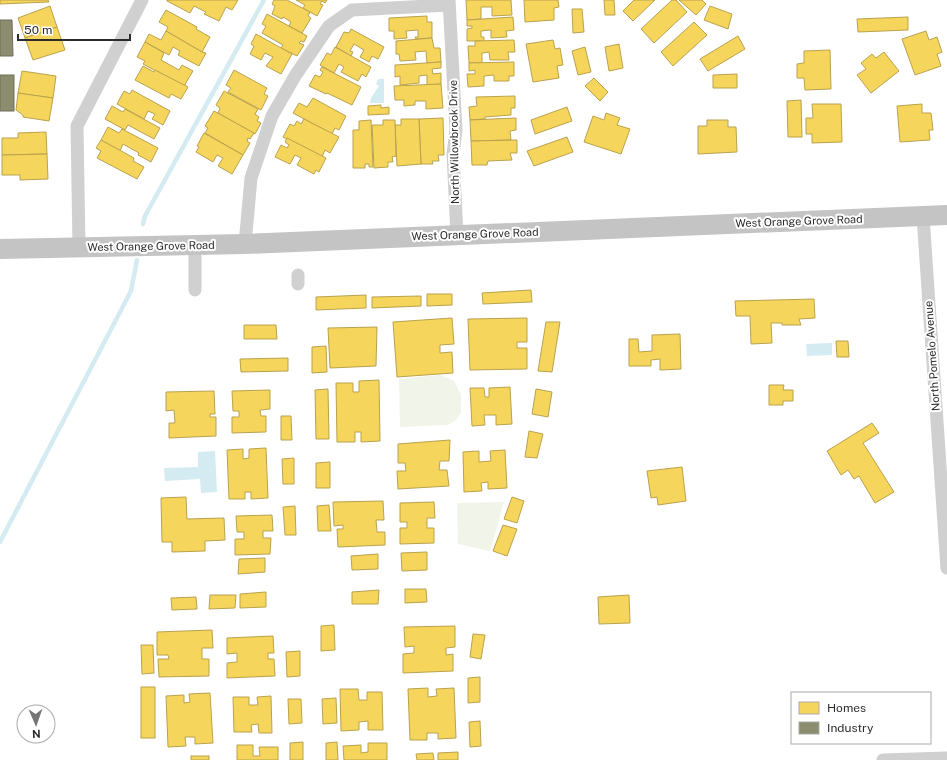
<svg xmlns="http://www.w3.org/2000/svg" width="947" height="760" font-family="'Public Sans',sans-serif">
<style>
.green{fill:#f1f4e9}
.water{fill:#d4ebf2}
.homes{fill:#f6d55c;stroke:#b9a24d}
.industry{fill:#8c8c6e;stroke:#6f6f5a}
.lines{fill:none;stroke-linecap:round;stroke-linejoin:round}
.stream{stroke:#d4ebf2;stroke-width:4.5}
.street{stroke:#d0d0d0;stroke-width:13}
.primary{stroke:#c4c4c4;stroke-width:20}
.labels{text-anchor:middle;stroke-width:4;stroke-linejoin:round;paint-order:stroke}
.street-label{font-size:11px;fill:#2b2b2b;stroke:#fff}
</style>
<rect width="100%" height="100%" fill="#fff"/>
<!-- green -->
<g class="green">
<polygon points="440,375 454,381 461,395 461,413 456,420 448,425 400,427 399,379"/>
<polygon points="504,502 490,551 458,544 457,503"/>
</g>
<!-- water -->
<g class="water">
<polygon points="378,79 384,79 384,103 370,103 371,98 379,86 376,84"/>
<polygon points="832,343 832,355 807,356 806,344"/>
<polygon points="215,451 217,492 201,493 200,479 165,481 164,468 198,467 198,452"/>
</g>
<!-- homes -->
<g class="homes">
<polygon points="0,0 48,0 49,2 0,4"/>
<polygon points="167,0 238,0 232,10 226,7 219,21 204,14 206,12 194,6 190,13 167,1"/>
<polygon points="274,0 287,0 310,12 308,16 311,18 302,33 289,26 291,22 283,17 282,19 272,14 275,6 272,4"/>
<polygon points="296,0 327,0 325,3 322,1 320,4 323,5 317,16 303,8 305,5"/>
<polygon points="466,0 511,0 512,15 492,16 492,7 481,7 481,19 467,20"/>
<polygon points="524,0 558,0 559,7 554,8 554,20 525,22"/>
<polygon points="604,0 614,0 615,15 605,15"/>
<polygon points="634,0 655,0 633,21 623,11"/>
<polygon points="672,0 676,0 687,12 654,43 641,29"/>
<polygon points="679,0 702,0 706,4 696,15"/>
<polygon points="50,6 57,27 25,38 18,18"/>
<polygon points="710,6 732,14 728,29 704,20"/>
<polygon points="572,9 582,9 584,32 573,33"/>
<polygon points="166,10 197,27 196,29 210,37 202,52 166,31 168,27 159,22"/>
<polygon points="267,14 307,36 304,42 301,41 299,43 304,45 297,56 281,48 283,45 262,33 266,26 262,24"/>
<polygon points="427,16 427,22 432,22 432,38 416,39 415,37 418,37 418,30 406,31 407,38 394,39 394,31 389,31 389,18"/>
<polygon points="513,17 514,30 506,31 507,37 491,38 491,30 481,31 481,37 484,37 484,41 467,41 467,29 472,28 472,26 467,26 467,20"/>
<polygon points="908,17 908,30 858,32 857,19"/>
<polygon points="694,22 707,35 673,66 661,52"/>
<polygon points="57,27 65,50 33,60 25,38"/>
<polygon points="351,29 384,47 378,59 372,56 369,62 360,57 364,50 354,44 350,51 353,52 351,56 336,47 344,32 349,33"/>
<polygon points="166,31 202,52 206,53 199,66 178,55 180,51 173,47 169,55 145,42 149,34 161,40"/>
<polygon points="926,31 929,40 937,37 942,52 937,54 941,66 915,75 902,39"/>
<polygon points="256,34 292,54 281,74 266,66 273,57 265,53 261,60 250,54 254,46 251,44"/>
<polygon points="738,36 745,49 708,71 700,59"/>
<polygon points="432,38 434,48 440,48 441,62 427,63 426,51 415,52 416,60 400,61 399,54 396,54 396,41"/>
<polygon points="514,40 515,52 508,52 509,60 490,60 489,52 482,53 482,63 469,63 468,46 475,46 475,41"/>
<polygon points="553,40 555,49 560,48 563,65 557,66 559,78 533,82 526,44"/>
<polygon points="145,42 164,53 161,60 179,70 182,65 193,71 184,86 143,64 145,61 137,57"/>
<polygon points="619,44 623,68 609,71 605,47"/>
<polygon points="335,47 371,67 366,77 362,74 358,81 341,72 344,67 339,64 334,73 320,65 327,53 331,55"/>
<polygon points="585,47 591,72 578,75 572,51"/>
<polygon points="830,50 831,89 805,90 804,78 797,78 797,64 804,63 804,51"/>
<polygon points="884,52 899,71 871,93 857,75 866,69 861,63 872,54 876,58"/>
<polygon points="441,62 441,68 432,69 433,74 441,73 441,84 427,85 427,75 419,76 419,83 400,85 400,76 395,77 395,65"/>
<polygon points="514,62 514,76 509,76 509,81 494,81 494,75 484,76 484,86 468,87 467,74 475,74 475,70 469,71 469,63"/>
<polygon points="143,66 154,72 155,70 188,87 181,99 171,94 169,98 135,80"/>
<polygon points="322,67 361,87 352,105 327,93 326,94 309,86 315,75 320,77 323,72 320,70"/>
<polygon points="234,70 267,88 264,94 268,96 261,110 228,92 231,88 226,85"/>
<polygon points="22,71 56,76 53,98 18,93"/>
<polygon points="737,74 737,88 713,88 713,75"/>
<polygon points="594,78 608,92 600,101 585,86"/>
<polygon points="441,84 443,108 426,109 426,101 415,101 415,105 404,106 404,100 395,100 394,86"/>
<polygon points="132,90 170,111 163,125 152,119 155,114 148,111 144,119 117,104 124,91 130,94"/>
<polygon points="224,91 258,109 255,114 259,117 257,121 261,123 255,134 218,113 220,108 216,105"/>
<polygon points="18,93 53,98 49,121 23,117 23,115 16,110"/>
<polygon points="515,96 515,108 511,108 511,115 485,117 485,119 470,120 469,107 477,106 476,97"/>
<polygon points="313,98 346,116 339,130 335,128 332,134 293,113 299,103 307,107"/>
<polygon points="801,100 802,137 788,137 787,101"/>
<polygon points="812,104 841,104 842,142 812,143 812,134 806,134 806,118 813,118"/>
<polygon points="922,104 922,113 931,113 933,130 929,130 930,140 900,142 897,106"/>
<polygon points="381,105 381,108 389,107 389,114 368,115 368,106"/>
<polygon points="112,106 123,112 125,109 160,128 154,139 128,125 125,130 105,119"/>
<polygon points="567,107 572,121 535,134 531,120"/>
<polygon points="214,111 254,133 250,139 248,138 247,141 250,143 243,155 205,133 208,128 205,126"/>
<polygon points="606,113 620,118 617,125 630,129 621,154 584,142 593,116 604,120"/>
<polygon points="443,118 444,155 438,155 439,161 432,161 433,164 421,164 419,119"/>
<polygon points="516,118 516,130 510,131 511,140 471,141 470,120"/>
<polygon points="304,119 339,137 330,153 325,150 322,157 283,137 290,124 294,126 297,121 301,124"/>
<polygon points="401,119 419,119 421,164 397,166 395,125 401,125"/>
<polygon points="371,120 373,167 369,167 369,164 365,164 365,168 353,168 353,130 359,130 359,121"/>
<polygon points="383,120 395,120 396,156 392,157 393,162 388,162 388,167 374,168 372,125 383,125"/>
<polygon points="707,120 728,120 728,127 736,127 737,152 698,154 698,126 707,126"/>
<polygon points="108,127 119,133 122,129 158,148 151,162 138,155 139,153 123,144 120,151 101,140"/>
<polygon points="46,132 47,154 2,155 2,138 18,138 18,133"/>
<polygon points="204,133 243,155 232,174 218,166 223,158 217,155 213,162 196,152 199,147 197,146"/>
<polygon points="567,137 573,152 534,166 527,151"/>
<polygon points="287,138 326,158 319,172 316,170 314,174 297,165 301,158 295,155 290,164 275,157 281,145 287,148 289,145 285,142"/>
<polygon points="101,140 134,158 133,161 144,167 137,179 97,158 101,151 96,148"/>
<polygon points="517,140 517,153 510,153 512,160 488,161 487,165 472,165 471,141"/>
<polygon points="47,154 48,179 20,180 20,175 2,175 2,155"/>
<polygon points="531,290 532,302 483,304 482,293"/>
<polygon points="427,294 452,294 452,305 427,306"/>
<polygon points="366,295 366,308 316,310 316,297"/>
<polygon points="421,296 421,306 372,308 372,297"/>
<polygon points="814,299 815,318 799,319 801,325 782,325 782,323 771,323 772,343 751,344 750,316 736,316 735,301"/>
<polygon points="452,318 454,344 440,345 440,353 452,352 453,373 397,377 393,322"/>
<polygon points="527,318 527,342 517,342 517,348 527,348 527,369 470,370 468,319"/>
<polygon points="546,322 560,322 552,372 538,371"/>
<polygon points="244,325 276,325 277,339 244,339"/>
<polygon points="377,327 376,366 330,368 328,328"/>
<polygon points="680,334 681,369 660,370 660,359 651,360 651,366 629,366 629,339 638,339 639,352 652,351 652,335"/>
<polygon points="836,341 848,341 849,357 837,357"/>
<polygon points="326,346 327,372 312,373 312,347"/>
<polygon points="288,358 288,371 241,372 240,359"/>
<polygon points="379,380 380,441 361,442 361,432 355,432 355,442 337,442 336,383 353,383 353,392 359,392 359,381"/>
<polygon points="769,385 784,385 783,390 793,390 793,401 783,401 783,405 769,405"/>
<polygon points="510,387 512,424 496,425 496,415 484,415 485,425 472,426 470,388 484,388 485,397 489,397 489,388"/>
<polygon points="328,389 329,439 316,439 315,390"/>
<polygon points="536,389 552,392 548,417 532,414"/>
<polygon points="270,390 270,409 260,410 261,416 266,416 266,432 232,433 232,417 239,417 239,411 233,411 232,391"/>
<polygon points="214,391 215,414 210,414 210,417 216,417 216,436 169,438 169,423 175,423 174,410 166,411 166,392"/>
<polygon points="281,416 291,416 292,440 281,440"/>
<polygon points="872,423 879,433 863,443 894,492 875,503 859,476 854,479 848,470 841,475 827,451"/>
<polygon points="529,431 543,434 537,458 525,457"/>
<polygon points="450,440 449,461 440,461 439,470 447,470 449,486 398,489 397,471 406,471 405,463 398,463 398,444"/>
<polygon points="266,448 268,498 251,499 251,492 245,492 245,499 229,499 227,450 243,449 243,459 249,458 249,449"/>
<polygon points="505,450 507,488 488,489 488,482 481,483 482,491 464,492 463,452 479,451 479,462 491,461 490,451"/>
<polygon points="294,458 294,484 283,484 282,459"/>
<polygon points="330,462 330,488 316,488 316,463"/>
<polygon points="682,467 686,501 658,505 657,497 651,498 647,471"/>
<polygon points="186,497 187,519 224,518 225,540 205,541 205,551 172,552 172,542 162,542 161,498"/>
<polygon points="512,497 524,501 517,523 504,519"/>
<polygon points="383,501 384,520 376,520 377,532 385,532 385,545 338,547 337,529 343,529 343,525 334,526 333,502"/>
<polygon points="434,502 435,518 427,518 427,528 434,528 434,543 400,544 400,528 407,528 407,522 400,522 400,503"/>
<polygon points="329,505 331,531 318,531 317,506"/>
<polygon points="295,506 296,535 285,535 283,507"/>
<polygon points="272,515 273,531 263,531 263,538 271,538 270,554 235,555 235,539 244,539 244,532 237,532 236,516"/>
<polygon points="503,525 517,529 507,556 493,551"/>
<polygon points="427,552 427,570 402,571 401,553"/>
<polygon points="378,554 378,569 352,570 351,556"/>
<polygon points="265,558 265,572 238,574 239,559"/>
<polygon points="405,589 426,589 427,602 405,603"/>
<polygon points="379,590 378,604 352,604 352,592"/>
<polygon points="266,592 266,607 240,608 240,594"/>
<polygon points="210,595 236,595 235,608 209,609"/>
<polygon points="629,595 630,623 599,624 598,597"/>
<polygon points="196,597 197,609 172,610 171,598"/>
<polygon points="334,625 335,650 321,651 321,626"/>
<polygon points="455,626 455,647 446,648 446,655 453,654 453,671 403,673 403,654 414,653 414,646 405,647 404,627"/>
<polygon points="212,630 213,648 202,648 202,659 209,659 209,676 159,677 158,659 169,659 168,655 157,655 157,632"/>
<polygon points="473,634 485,635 481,659 470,657"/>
<polygon points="273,636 274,653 268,653 268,659 274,659 275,676 227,678 227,663 237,662 237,653 227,654 227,638"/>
<polygon points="141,645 153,645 154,673 142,674"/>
<polygon points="300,651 300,676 287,677 286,652"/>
<polygon points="480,677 480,702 468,703 468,678"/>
<rect x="141" y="687" width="14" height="51"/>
<polygon points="428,688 428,697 437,696 436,689 454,688 456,738 438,739 438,733 427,733 427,740 410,740 408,689"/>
<polygon points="340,689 358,689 359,700 367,700 367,692 382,692 383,730 368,730 368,721 359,722 359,730 341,731"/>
<polygon points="210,693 213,743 195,744 195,737 185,737 186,746 168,747 166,696 184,695 184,703 190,702 189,694"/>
<polygon points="271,696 272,733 259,733 258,724 251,725 252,732 234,732 233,697 249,697 249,705 258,705 257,697"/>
<polygon points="336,698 337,723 323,724 322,699"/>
<polygon points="288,699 301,699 302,723 289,724"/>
<polygon points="480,721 481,746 470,747 469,722"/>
<polygon points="303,742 303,760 290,760 290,743"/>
<polygon points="337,742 338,760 326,760 326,743"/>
<polygon points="368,743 387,743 387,760 344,760 343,746 361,745 361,753 368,752"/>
<polygon points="237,745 253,745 253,756 260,756 259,747 278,747 278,760 237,760"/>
<polygon points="458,752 458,760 438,760 438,753"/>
<polygon points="433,753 434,760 417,760 416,754"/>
<rect x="191" y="756" width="18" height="4"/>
</g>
<!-- industry -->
<g class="industry">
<polygon points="0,20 12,20 13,56 0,56"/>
<rect x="0" y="75" width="14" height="36"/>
</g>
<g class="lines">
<!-- stream -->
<g class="stream">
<polyline points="143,224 145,216 264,0"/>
<polyline points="0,542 131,291 137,260"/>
</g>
<!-- street -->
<g class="street">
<polyline points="449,0 456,130 453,154 457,235"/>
<polyline points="923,216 947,568"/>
<polyline points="245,244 251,178 272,116 295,76 329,26 352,10 449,5"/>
<polyline points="195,245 195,290"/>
<polyline points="79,247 77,126 142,0"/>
<polyline points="298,275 298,284"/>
<polyline points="883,760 947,758"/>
</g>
<!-- primary -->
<polyline class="primary" points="0,249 245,244 947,215"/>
</g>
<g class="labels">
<!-- street labels -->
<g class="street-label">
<text transform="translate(454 142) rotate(-91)" y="4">North Willowbrook Drive</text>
<text transform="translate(799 221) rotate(-2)" y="4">West Orange Grove Road</text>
<text transform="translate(475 234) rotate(-2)" y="4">West Orange Grove Road</text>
<text transform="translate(151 246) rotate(-1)" y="4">West Orange Grove Road</text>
<text transform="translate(932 356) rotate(-94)" y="4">North Pomelo Avenue</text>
</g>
</g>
<!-- legend -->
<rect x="791" y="692" width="140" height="52" fill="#ffffff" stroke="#aaaaaa"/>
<rect x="799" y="702" width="20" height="12" fill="#f6d55c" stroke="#aaaaaa"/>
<text x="827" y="712" font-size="12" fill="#2b2b2b">Homes</text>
<rect x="799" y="722" width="20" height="12" fill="#8c8c6e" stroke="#aaaaaa"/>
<text x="827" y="732" font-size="12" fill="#2b2b2b">Industry</text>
<!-- north arrow -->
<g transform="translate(36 724) rotate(178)"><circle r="19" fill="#ffffff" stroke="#aaaaaa"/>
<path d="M0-3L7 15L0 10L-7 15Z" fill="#757575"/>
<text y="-6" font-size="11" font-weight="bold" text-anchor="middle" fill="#2b2b2b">N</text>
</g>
<!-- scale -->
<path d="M18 34v6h112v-6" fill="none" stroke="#2b2b2b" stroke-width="2"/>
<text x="24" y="34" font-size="12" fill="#2b2b2b" stroke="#ffffff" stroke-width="3" paint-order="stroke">50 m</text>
</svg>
